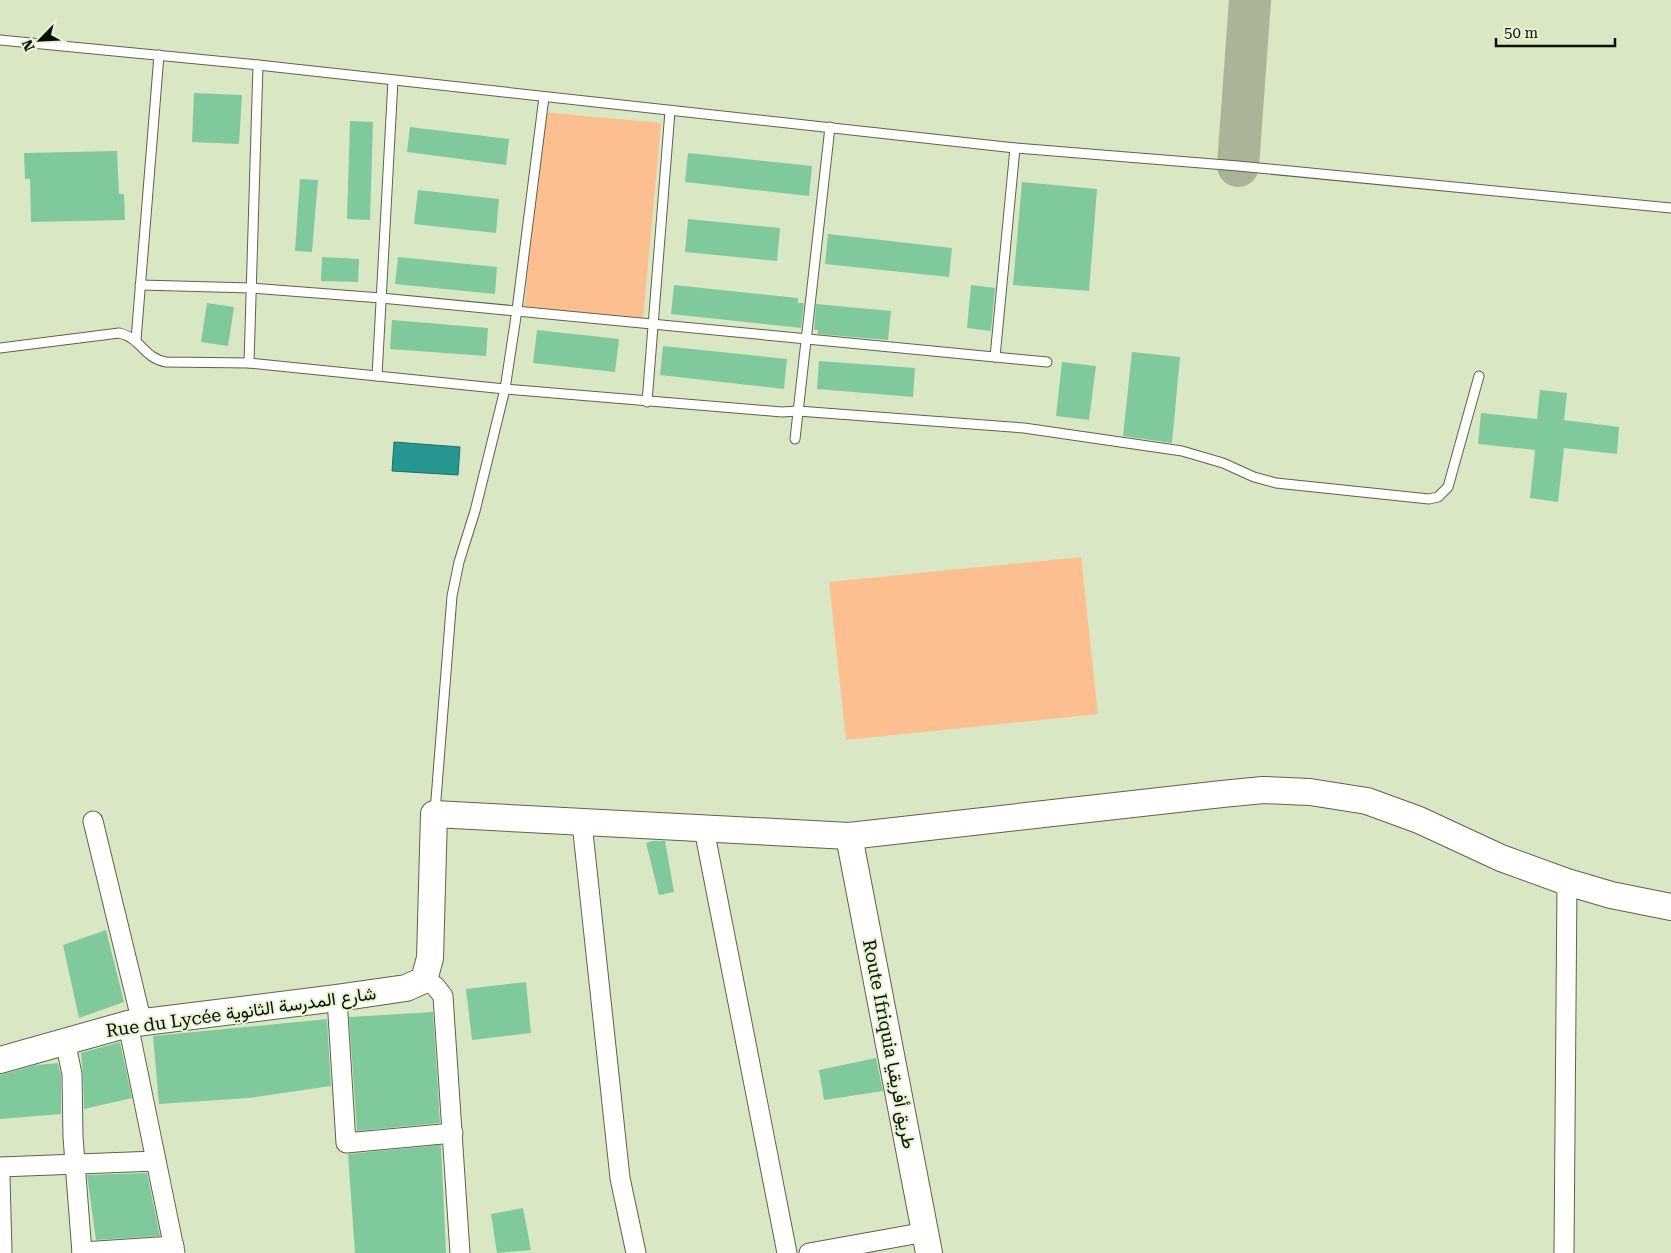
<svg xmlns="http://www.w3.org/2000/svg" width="1671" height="1253" font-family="'Roboto Serif',Vazirmatn,serif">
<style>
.green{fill:#fdbf8f}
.water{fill:#259790;stroke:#1d6e66}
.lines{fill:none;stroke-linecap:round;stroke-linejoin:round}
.taxiway{stroke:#aab498;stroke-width:42}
.building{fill:#80c99c}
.lane-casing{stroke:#5a6547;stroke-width:11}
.street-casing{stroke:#5a6547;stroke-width:21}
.secondary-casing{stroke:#5a6547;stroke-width:28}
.lane{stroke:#fff;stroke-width:9}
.street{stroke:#fff;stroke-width:19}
.secondary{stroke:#fff;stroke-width:26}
.labels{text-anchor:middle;stroke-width:4;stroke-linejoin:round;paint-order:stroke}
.street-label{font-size:18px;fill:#0a0e04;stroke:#e7f4d1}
</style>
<rect width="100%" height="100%" fill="#dae7c5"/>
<!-- green -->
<g class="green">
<polygon points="542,112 661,123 643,321 524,310"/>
<polygon points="1081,557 1098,714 846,740 829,582"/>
</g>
<!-- water -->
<polygon class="water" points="394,442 460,447 458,475 392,471"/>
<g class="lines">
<!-- taxiway -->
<polyline class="taxiway" points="1238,166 1250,0"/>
</g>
<!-- building -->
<g class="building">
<polygon points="194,93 242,95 239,144 192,142"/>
<polygon points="350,121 373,122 370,220 347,219"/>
<polygon points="410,127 509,139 506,165 407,152"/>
<polygon points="117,151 119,194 124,194 125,220 31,222 30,179 25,179 24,153"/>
<polygon points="688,153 812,166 809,196 685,182"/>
<polygon points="300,179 318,180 312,252 295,251"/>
<polygon points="1022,182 1097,189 1089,291 1013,285"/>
<polygon points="418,190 499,199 496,233 414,224"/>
<polygon points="688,219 780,228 777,261 685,252"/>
<polygon points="828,234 952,248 949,277 825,264"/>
<polygon points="322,257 359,259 358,282 321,281"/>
<polygon points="398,257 497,267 495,294 395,284"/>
<polygon points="674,285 798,298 798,303 804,303 801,328 671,314"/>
<polygon points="971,285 995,288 991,331 967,328"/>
<polygon points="207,303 234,307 228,346 201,342"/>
<polygon points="816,304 891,311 888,340 818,334 818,330 814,330"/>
<polygon points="392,320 488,328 486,356 390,349"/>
<polygon points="537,330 619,339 615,372 533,363"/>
<polygon points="663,346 787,359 784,389 660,375"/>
<polygon points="1132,352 1180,357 1172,443 1123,436"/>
<polygon points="819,361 915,368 913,397 817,389"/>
<polygon points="1062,362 1096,366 1089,420 1056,416"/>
<polygon points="1540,390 1567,393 1564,420 1619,427 1617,454 1564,448 1558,502 1530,498 1535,450 1478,444 1481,413 1537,419"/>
<polygon points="653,841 665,841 674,892 659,895 646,843"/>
<polygon points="106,930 124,1002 79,1018 63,945"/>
<polygon points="526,982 531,1033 472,1040 466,989"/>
<polygon points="433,1012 440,1123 357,1131 349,1017"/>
<polygon points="327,1019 331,1086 249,1098 159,1104 153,1036"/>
<polygon points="120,1042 132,1098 84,1109 83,1074 81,1053"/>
<polygon points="876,1058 883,1091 824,1100 819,1070"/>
<polygon points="58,1063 61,1075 61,1114 0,1119 0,1075 36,1065"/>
<polygon points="441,1145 446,1253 355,1253 348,1154"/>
<polygon points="147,1173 160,1236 96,1240 87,1175"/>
<polygon points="523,1208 531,1250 497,1253 491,1214"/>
</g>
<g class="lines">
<!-- lane casing -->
<g class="lane-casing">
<g id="lane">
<polyline points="0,40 258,65 1015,148 1238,166 1671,208"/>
<polyline points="140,285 251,288 381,298 1047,362"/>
<polyline points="136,340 159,55"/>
<path d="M 0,348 L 119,333 C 142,338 143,358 166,362 L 249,363 L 505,389 L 782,412 L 798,411 L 1024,428 L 1182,451 L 1223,463 L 1254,477 L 1276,483 L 1429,499 L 1438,497 L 1448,487 L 1479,376"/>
<polyline points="995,357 1015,148"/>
<polyline points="249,363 258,65"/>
<polyline points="377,376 393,80"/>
<polyline points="647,402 670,111"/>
<polyline points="795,439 830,127"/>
<polyline points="435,812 452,596 459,562 475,511 505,389 517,310 544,97"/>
</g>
</g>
<!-- street casing -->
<g class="street-casing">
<g id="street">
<polyline points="93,821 142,1023"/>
<polyline points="582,823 620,1178 636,1253"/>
<polyline points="704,829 787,1253"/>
<polyline points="424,980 435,986 443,996 460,1253"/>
<polyline points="337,998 346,1143 453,1133"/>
<polyline points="128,1024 175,1253"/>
<polyline points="65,1041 72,1074 73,1137 82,1253"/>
<polyline points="0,1167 156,1161"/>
<polyline points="0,1176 2,1253"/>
<polyline points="82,1252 174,1246"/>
<polyline points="809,1253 926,1232"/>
<polyline points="1564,1253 1567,882"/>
</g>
</g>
<!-- secondary casing -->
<g class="secondary-casing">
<g id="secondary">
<polyline points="849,836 929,1253"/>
<polyline points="0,1060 128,1024 337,998 406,988 424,980 430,958 434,814 849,836 1222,794 1263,790 1310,792 1367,801 1419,820 1501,858 1567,882 1611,895 1671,907"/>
</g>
</g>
<!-- lane -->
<use href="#lane" class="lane"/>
<!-- street -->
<use href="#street" class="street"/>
<!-- secondary -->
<use href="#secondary" class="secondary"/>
</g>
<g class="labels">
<!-- street labels -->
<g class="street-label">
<text transform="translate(241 1012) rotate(-8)" y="6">Rue du Lycée شارع المدرسة الثانوية</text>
<text transform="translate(889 1044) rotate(79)" y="6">Route Ifriquia طريق أفريقيا</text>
</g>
</g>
<!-- north arrow -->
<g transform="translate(40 40) rotate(246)" stroke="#e7f4d1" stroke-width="4" paint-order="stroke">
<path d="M0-4L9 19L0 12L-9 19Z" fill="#0a0e04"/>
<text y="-8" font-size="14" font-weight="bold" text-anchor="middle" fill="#0a0e04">N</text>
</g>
<!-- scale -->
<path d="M1496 38v8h119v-8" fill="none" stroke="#0a0e04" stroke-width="2.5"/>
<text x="1504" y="38" font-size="15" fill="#0a0e04" stroke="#e7f4d1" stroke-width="4" paint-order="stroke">50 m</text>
</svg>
